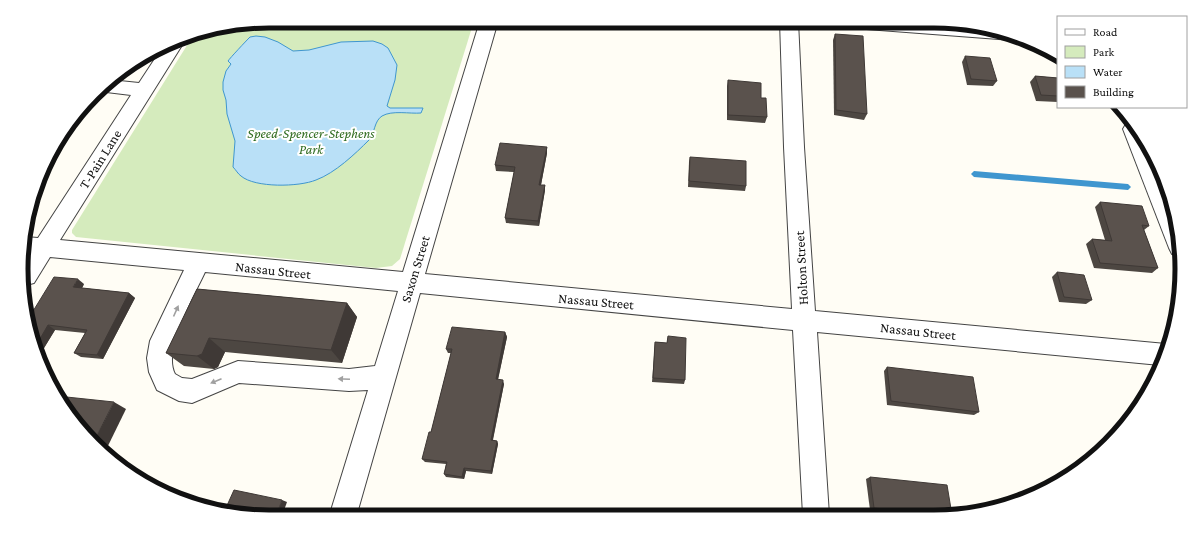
<svg xmlns="http://www.w3.org/2000/svg" width="1203" height="538" font-family="'Crimson Pro',serif">
<style>
.green{fill:#d5ebbd}
.water{fill:#b9e0f7;stroke:#3f96cf}
.lines{fill:none;stroke-linecap:round;stroke-linejoin:round}
.stream{fill:#3f96cf;fill-rule:evenodd}
.minor-casing{stroke:#444;stroke-width:2}
.minor{fill:#fff;fill-rule:evenodd}
.wall{fill:#4d4742}
.shaded-wall{fill:#3f3936}
.building{fill:#5a524d;stroke:#3f3936}
.oneway{fill:#a0a0a0}
.labels{text-anchor:middle;stroke-width:4;stroke-linejoin:round;paint-order:stroke}
.park-label{font-size:14px;font-style:italic;fill:#2f6b1f;stroke:#fff}
.street-label{font-size:14px;fill:#111;stroke:#fff}
.rim{fill:none;stroke:#111;stroke-width:5}
</style>
<rect width="100%" height="100%" fill="#fffdf5"/>
<!-- green -->
<polygon class="green" points="269,21 474,21 400,259 392,266 376,268 76,237 72,233 72,230 194,34"/>
<!-- water -->
<path class="water" d="M 256,36 L 265,37 L 278,42 L 293,51 L 309,50 L 341,42 L 373,41 L 382,44 L 388,48 L 397,65 L 395,80 L 387,106 L 390,108 L 423,108 L 421,113 C 410,114 392,110 382,116 C 374,121 375,133 369,140 C 355,154 335,173 316,180 C 299,187 255,188 241,176 C 238,174 236,170 233,167 L 235,141 L 227,114 L 226,100 L 223,90 L 223,82 L 226,71 L 231,64 L 228,61 C 230,58 246,41 250,37 Z"/>
<g class="lines">
<!-- stream -->
<polygon class="stream" points="974,171 1128,184 1131,187 1128,190 974,177 971,174"/>
<!-- minor casing -->
<g class="minor-casing">
<g id="minor">
<path d="M 480,21 L 498,21 L 425,274 L 792,309 L 784,147 L 780,21 L 798,21 L 804,147 L 815,311 L 1166,344 L 1169,345 L 1160,365 L 817,332 L 829,515 L 803,515 L 793,330 L 420,293 L 356,517 L 329,517 L 368,390 L 349,391 L 239,383 L 192,403 L 179,401 L 157,390 L 149,372 L 147,358 L 150,341 L 184,270 L 50,257 L 34,283 L 26,285 L 26,258 L 27,255 L 26,255 L 26,237 L 38,238 L 131,95 L 98,91 L 110,80 L 139,83 L 160,51 L 182,39 L 184,42 L 60,240 L 403,272 ZM 205,272 L 398,291 L 375,366 L 349,369 L 238,361 L 192,379 L 182,378 L 175,374 C 162,350 194,296 205,272 Z"/>
<polygon points="831,21 916,21 949,23 1014,34 1019,37 1012,40 840,27 834,25"/>
<polygon points="1129,123 1153,155 1160,171 1181,253 1181,257 1172,254 1169,248 1123,129 1126,124"/>
</g>
</g>
<!-- minor -->
<use href="#minor" class="minor"/>
</g>
<!-- wall -->
<g class="wall">
<polygon points="835,34 867,114 864,120 834,115 833,40"/>
<polygon points="965,56 997,81 993,86 967,85 962,62"/>
<polygon points="1035,76 1058,78 1058,102 1036,101 1030,82"/>
<polygon points="728,80 761,98 767,117 765,123 727,120 727,86"/>
<polygon points="547,147 547,153 541,185 545,185 545,190 539,226 506,223 505,218 514,172 496,171 495,165"/>
<polygon points="690,157 746,186 745,191 688,187 689,162"/>
<polygon points="1100,202 1149,226 1144,230 1158,268 1152,273 1094,268 1086,244 1092,239 1105,240 1095,207"/>
<polygon points="1057,272 1092,300 1086,304 1059,302 1052,277"/>
<polygon points="84,284 82,288 129,293 135,298 103,359 81,357 74,353 85,333 55,330 44,348 37,347 27,321"/>
<polygon points="197,289 347,303 357,317 342,363 225,352 218,367 214,369 184,366 166,353"/>
<polygon points="505,332 507,337 498,380 504,384 493,440 497,441 498,444 492,474 466,471 464,479 446,477 444,474 446,464 425,462 422,459 431,432 451,353 448,353 446,349"/>
<polygon points="668,336 685,380 684,384 652,382 655,342 667,343"/>
<polygon points="887,367 979,412 974,415 887,405 884,371"/>
<polygon points="870,477 952,515 913,515 870,510 866,479"/>
</g>
<!-- shaded-wall -->
<g class="shaded-wall">
<polygon points="86,107 88,109 43,175 54,145"/>
<polygon points="547,147 547,153 540,190 539,185"/>
<polygon points="545,185 545,190 539,226 538,221"/>
<polygon points="78,279 84,284 80,292 73,287"/>
<polygon points="129,293 135,298 103,359 97,355"/>
<polygon points="347,303 357,317 342,363 331,350"/>
<polygon points="48,325 55,330 44,348 37,344"/>
<polygon points="505,332 507,337 497,383 496,379"/>
<polygon points="209,338 225,352 218,367 214,369 197,356"/>
<polygon points="503,380 504,384 492,443 491,440"/>
<polygon points="114,402 126,409 104,454 94,441"/>
<polygon points="497,441 498,444 492,474 491,471"/>
<polygon points="464,468 466,471 464,479 462,477"/>
<polygon points="282,500 287,502 282,516 277,514"/>
</g>
<!-- building -->
<g class="building">
<polygon points="835,34 863,36 867,114 836,110"/>
<polygon points="965,56 990,58 997,81 971,79"/>
<polygon points="1035,76 1058,78 1058,96 1041,95"/>
<polygon points="728,80 761,83 761,98 766,98 767,117 728,115"/>
<polygon points="500,143 547,147 539,185 545,185 538,221 505,218 515,167 495,165"/>
<polygon points="690,157 746,161 746,186 689,181"/>
<polygon points="1100,202 1142,206 1149,226 1142,225 1158,268 1100,263 1092,239 1112,241"/>
<polygon points="1057,272 1084,275 1092,300 1064,297"/>
<polygon points="54,277 78,279 73,287 129,293 97,355 74,353 87,330 48,325 37,344 36,343 27,321"/>
<polygon points="197,289 347,303 331,350 209,338 202,354 197,356 166,353"/>
<polygon points="452,327 505,332 496,379 503,380 491,440 497,441 491,471 464,468 462,477 444,474 447,462 422,459 429,432 431,432 452,349 446,349"/>
<polygon points="668,336 686,338 685,380 653,378 655,342 667,343"/>
<polygon points="887,367 973,377 979,412 891,401"/>
<polygon points="57,396 114,402 94,441"/>
<polygon points="870,477 947,485 952,515 938,515 874,508"/>
<polygon points="234,490 282,500 277,514 284,515 284,517 269,517 225,510"/>
</g>
<!-- one-way arrows -->
<defs><path id="oneway-solid" d="M-6-.8H1V-3.2L6.5 0L1 3.2V.8H-6Z"/></defs>
<g class="oneway">
<use href="#oneway-solid" transform="translate(176 311) rotate(-66)"/>
<use href="#oneway-solid" transform="translate(344 379) rotate(-177)"/>
<use href="#oneway-solid" transform="translate(216 381) rotate(157)"/>
</g>
<g class="labels">
<!-- park labels -->
<g class="park-label">
<text x="311" y="138">Speed-Spencer-Stephens<tspan x="311" dy="16">Park</tspan></text>
</g>
<!-- street labels -->
<g class="street-label">
<text transform="translate(100 159) rotate(-58)" y="5">T-Pain Lane</text>
<text transform="translate(801 268) rotate(-93)" y="5">Holton Street</text>
<text transform="translate(415 269) rotate(-73)" y="5">Saxon Street</text>
<text transform="translate(273 270) rotate(6)" y="5">Nassau Street</text>
<text transform="translate(596 301) rotate(5)" y="5">Nassau Street</text>
<text transform="translate(918 331) rotate(6)" y="5">Nassau Street</text>
</g>
</g>
<!-- crop -->
<path d="M0 0H1203V538H0ZM269 28H934A241 241 0 0 1 1175 269V269A241 241 0 0 1 934 510H269A241 241 0 0 1 28 269V269A241 241 0 0 1 269 28Z" fill="#fff" fill-rule="evenodd"/>
<path class="rim" d="M269 28H934A241 241 0 0 1 1175 269V269A241 241 0 0 1 934 510H269A241 241 0 0 1 28 269V269A241 241 0 0 1 269 28Z"/>
<!-- legend -->
<rect x="1057" y="16" width="130" height="92" fill="#ffffff" stroke="#a0a0a0"/>
<rect x="1065" y="29" width="20" height="6" fill="#ffffff" stroke="#a0a0a0"/>
<text x="1093" y="36" font-size="12" fill="#111111">Road</text>
<rect x="1065" y="46" width="20" height="12" fill="#d5ebbd" stroke="#a0a0a0"/>
<text x="1093" y="56" font-size="12" fill="#111111">Park</text>
<rect x="1065" y="66" width="20" height="12" fill="#b9e0f7" stroke="#a0a0a0"/>
<text x="1093" y="76" font-size="12" fill="#111111">Water</text>
<rect x="1065" y="86" width="20" height="12" fill="#5a524d" stroke="#a0a0a0"/>
<text x="1093" y="96" font-size="12" fill="#111111">Building</text>
</svg>
